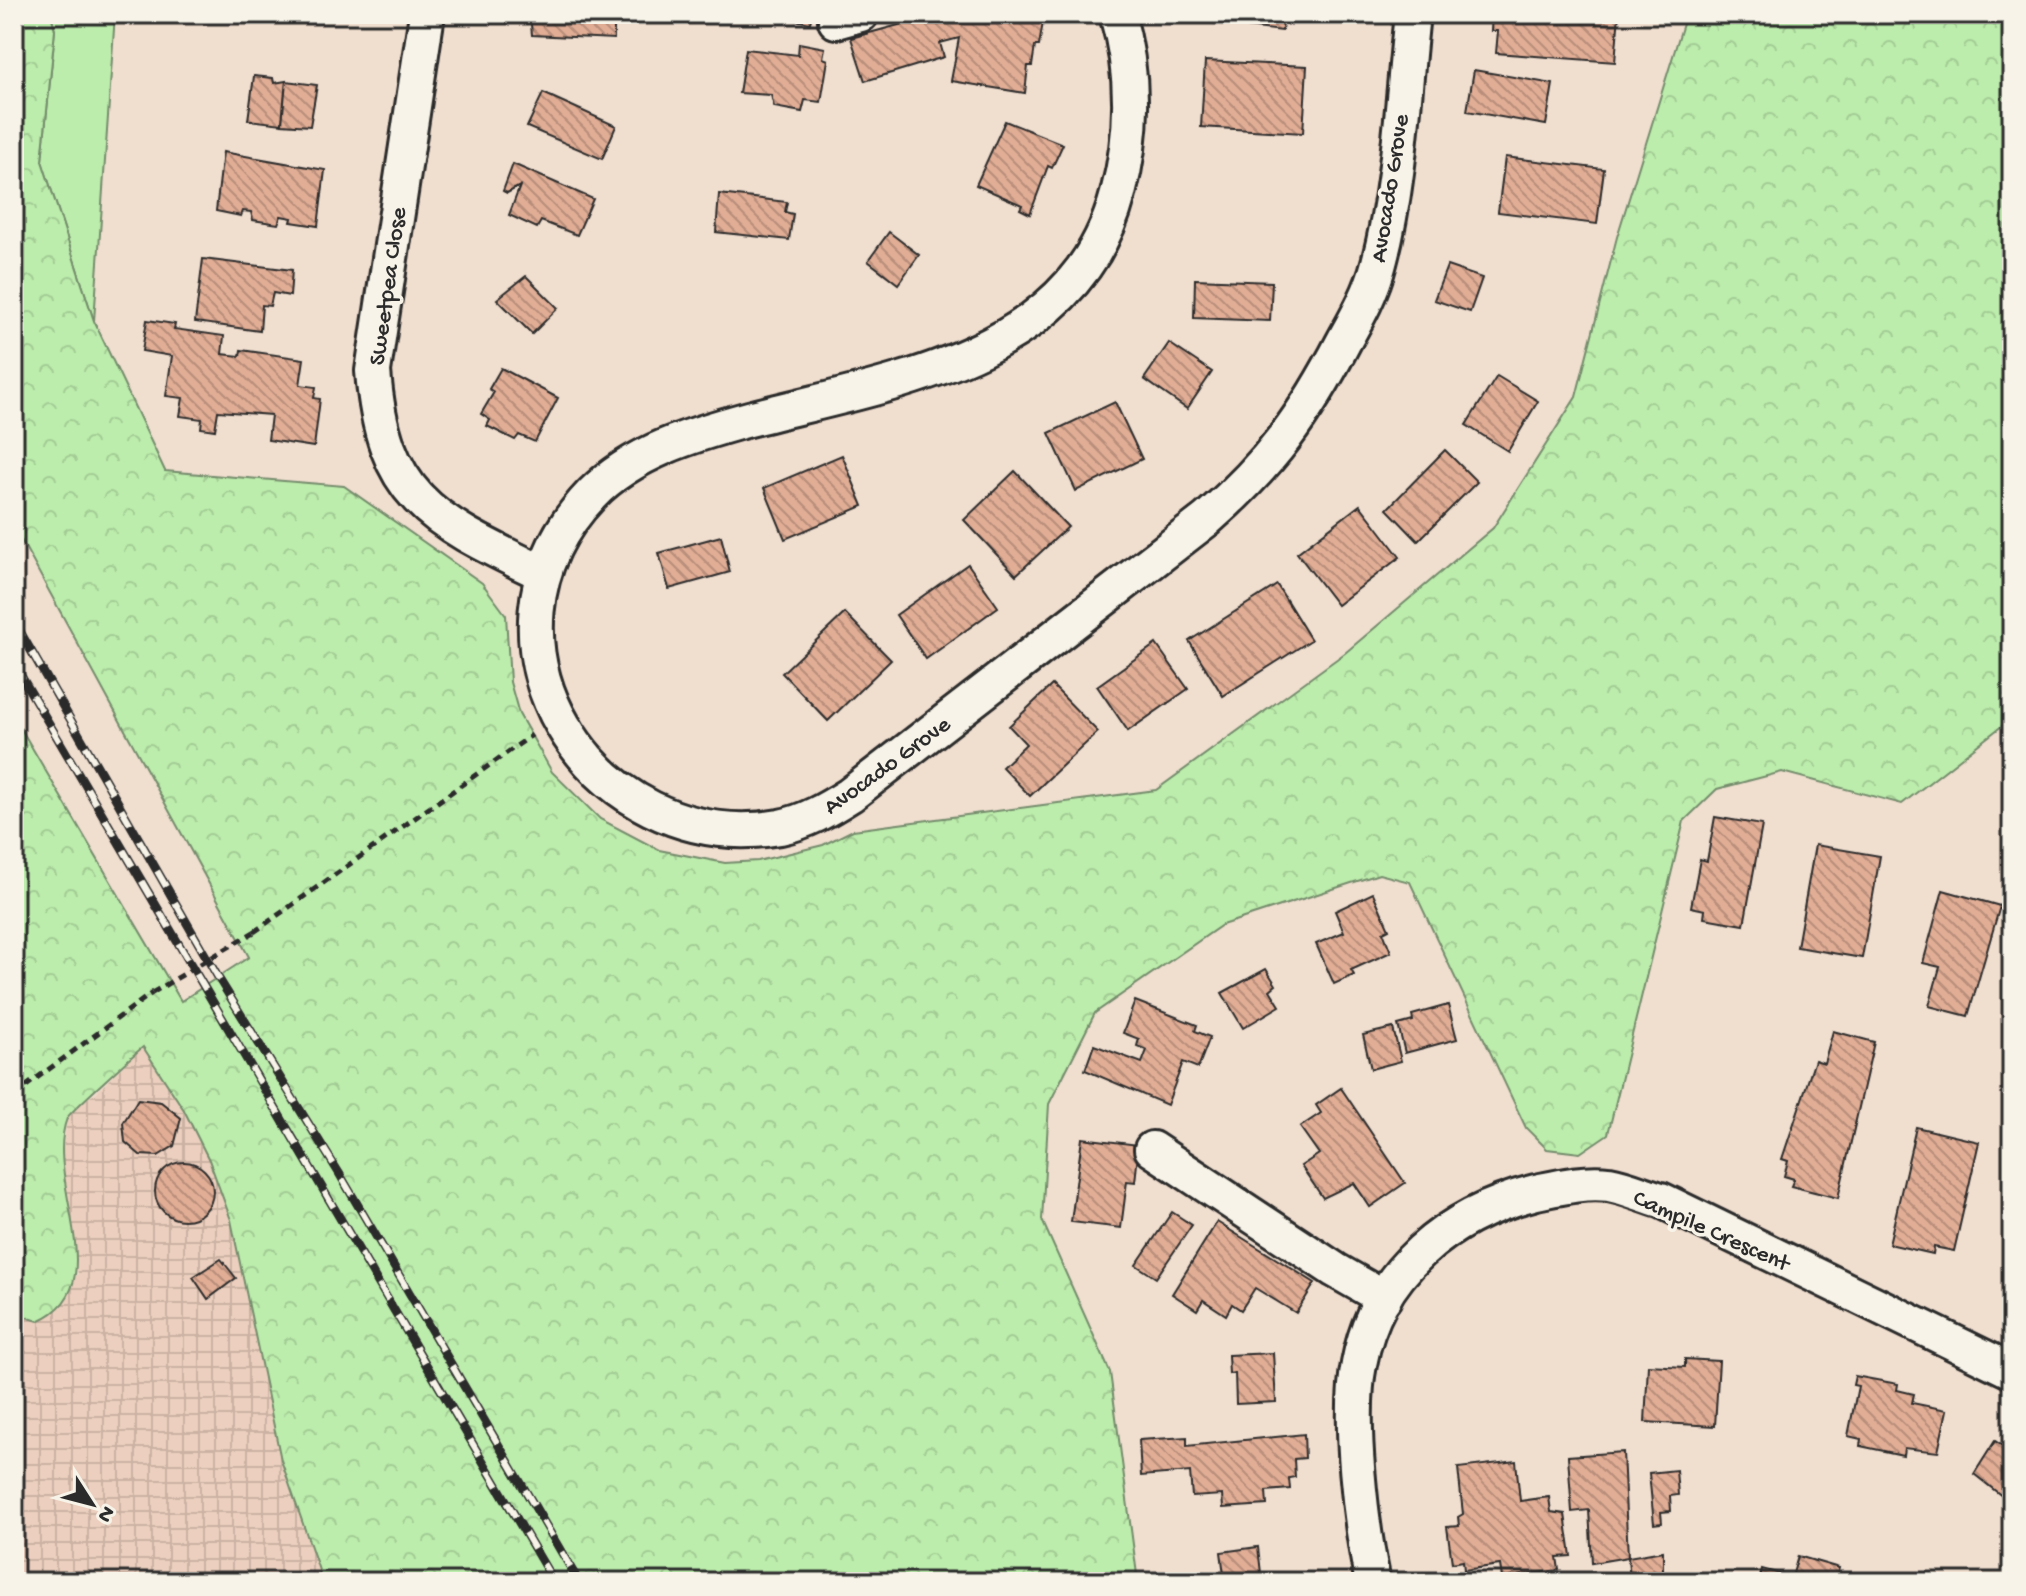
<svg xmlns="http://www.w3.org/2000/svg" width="2026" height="1596" font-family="'Gochi Hand',sans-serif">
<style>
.industrial{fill:url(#industrial-grid)}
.grass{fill:#bcedac;stroke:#748c6c;stroke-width:2}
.forest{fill:url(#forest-crowns);stroke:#748c6c;stroke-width:2}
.building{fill:url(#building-back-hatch);stroke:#2b2b2b;stroke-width:2}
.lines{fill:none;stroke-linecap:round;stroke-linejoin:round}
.minor-casing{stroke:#2b2b2b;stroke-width:40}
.path{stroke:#2b2b2b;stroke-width:5;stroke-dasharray:8 6;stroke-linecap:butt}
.minor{stroke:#f7f3e8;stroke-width:34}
.rail-casing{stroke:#2b2b2b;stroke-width:9}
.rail{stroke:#f7f3e8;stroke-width:6;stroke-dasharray:18;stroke-linecap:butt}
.path-bridge{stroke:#2b2b2b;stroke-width:5;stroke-dasharray:8 6;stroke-linecap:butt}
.labels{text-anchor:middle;stroke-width:7;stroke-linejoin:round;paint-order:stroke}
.street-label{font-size:24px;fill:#2b2b2b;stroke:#f7f3e8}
</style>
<defs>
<pattern id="industrial-grid" width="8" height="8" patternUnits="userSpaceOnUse" patternTransform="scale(2)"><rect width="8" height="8" fill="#eccfbe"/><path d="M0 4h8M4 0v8" fill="none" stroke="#cbb2a3"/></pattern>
<pattern id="forest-crowns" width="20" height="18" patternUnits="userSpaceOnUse" patternTransform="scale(2)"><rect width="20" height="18" fill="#bcedac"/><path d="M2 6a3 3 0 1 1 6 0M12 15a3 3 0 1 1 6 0" fill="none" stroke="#a2cb94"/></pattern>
<pattern id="building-back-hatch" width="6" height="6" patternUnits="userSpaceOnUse" patternTransform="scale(2)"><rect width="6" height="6" fill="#e1ad95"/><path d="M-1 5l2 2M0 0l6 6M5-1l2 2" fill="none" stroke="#b78d7a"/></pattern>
</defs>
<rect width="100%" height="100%" fill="#f0decf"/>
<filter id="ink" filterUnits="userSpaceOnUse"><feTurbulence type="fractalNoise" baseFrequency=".0125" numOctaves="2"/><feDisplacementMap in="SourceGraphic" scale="16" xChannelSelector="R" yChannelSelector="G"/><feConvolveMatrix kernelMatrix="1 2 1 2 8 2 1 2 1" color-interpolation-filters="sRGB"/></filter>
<g filter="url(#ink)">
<!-- industrial -->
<polygon class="industrial" points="143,1046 184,1110 209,1160 231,1220 281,1460 323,1582 14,1582 14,1313 38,1321 78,1274 62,1157 67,1119 73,1107 95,1094"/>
<!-- grass -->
<polygon class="grass" points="51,14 115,14 94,321 42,161 55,30"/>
<!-- forest -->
<path class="forest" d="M 14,14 L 51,14 L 55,30 L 42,161 L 94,321 L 165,471 L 344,486 L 482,583 L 506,615 L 510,682 L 519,714 L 552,772 L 600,819 L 659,850 L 725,863 L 758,861 L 823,845 L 853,830 L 1156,790 L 1345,653 L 1493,528 L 1576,397 L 1617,237 L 1686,14 L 2012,14 L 2012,718 L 1902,804 L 1782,772 L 1717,789 L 1684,821 L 1608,1134 L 1580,1153 L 1547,1149 L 1526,1128 L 1410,882 L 1379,874 L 1222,925 L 1095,1013 L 1049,1104 L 1042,1220 L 1110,1372 L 1138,1582 L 323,1582 L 281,1460 L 231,1220 L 209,1160 L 184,1110 L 143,1047 C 133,1055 70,1112 67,1118 C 43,1182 118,1287 38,1321 L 14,1313 L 14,717 L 181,1001 L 249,957 L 14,527 Z"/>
<!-- building -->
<g class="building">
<polygon points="530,14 614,14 614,39 532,35"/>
<polygon points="766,14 812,14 810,23"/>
<polygon points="927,14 1044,16 1039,46 1035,46 1032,66 1028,66 1025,93 951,81 959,38 940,43 944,57 865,81 851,38 928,17"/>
<polygon points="1186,14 1284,14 1282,31 1185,20"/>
<polygon points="1492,14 1619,14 1615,62 1496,53 1498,31 1491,31"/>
<polygon points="799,43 825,48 823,58 828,60 821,102 805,100 802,112 774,107 771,95 739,93 746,49 798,55"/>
<polygon points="1205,61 1307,66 1303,133 1201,127"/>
<polygon points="1474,70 1553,84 1546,125 1467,111"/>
<polygon points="254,76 273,78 274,83 286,81 282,124 248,120"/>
<polygon points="286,81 317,85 310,126 282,124"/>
<polygon points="543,93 616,126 602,159 527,127"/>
<polygon points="1005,121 1063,144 1052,168 1048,166 1030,214 1020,209 1022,205 976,185"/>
<polygon points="223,152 325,170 318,226 291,222 292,218 281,216 278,224 253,220 251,212 243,211 241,216 216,211"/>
<polygon points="1505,157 1604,169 1597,224 1498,212"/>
<polygon points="513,164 593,199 577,235 541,221 537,228 509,215 520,186 507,193 503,191"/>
<polygon points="719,194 787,202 785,212 793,214 789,240 716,232"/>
<polygon points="889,232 919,255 898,284 868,261"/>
<polygon points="203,259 292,270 290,296 273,293 270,306 262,305 260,331 195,322"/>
<polygon points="1447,266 1482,278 1470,312 1434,300"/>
<polygon points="526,276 558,308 532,334 497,299"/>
<polygon points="1195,279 1272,282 1270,321 1194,318"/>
<polygon points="147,320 175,324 174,329 224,336 222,354 240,356 241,350 304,359 300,385 316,387 314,398 320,399 314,447 268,440 271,415 218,411 215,430 201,428 202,419 180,416 183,398 166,396 172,356 142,351"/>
<polygon points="1169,343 1212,372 1187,409 1144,379"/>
<polygon points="501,368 558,398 535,442 519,435 515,440 487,426 490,420 481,414 494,392 489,389"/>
<polygon points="1497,376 1538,401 1508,451 1466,425"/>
<polygon points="1115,402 1142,459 1076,491 1049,433"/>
<polygon points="1445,450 1477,482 1418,541 1387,509"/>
<polygon points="842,455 863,506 785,539 764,488"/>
<polygon points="1015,471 1068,527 1016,575 964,520"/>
<polygon points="1360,505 1400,557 1337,605 1297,553"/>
<polygon points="721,536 730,572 669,589 659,553"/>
<polygon points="968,564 998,607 926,659 896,615"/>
<polygon points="1277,585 1311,640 1223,696 1189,641"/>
<polygon points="845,613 891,660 828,721 782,673"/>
<polygon points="1156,644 1188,689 1128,731 1097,686"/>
<polygon points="1052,685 1098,732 1030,796 1002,767 1026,744 1009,726"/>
<polygon points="1715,817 1762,825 1744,925 1704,918 1705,910 1691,907 1700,859 1707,861"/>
<polygon points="1815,845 1880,856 1862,958 1797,947"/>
<polygon points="1943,890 2000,906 1968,1016 1929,1006 1940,967 1923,963"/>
<polygon points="1373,893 1389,929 1383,932 1391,952 1351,970 1354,975 1334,984 1316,944 1344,932 1335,911"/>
<polygon points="1266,969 1276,985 1270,990 1280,1006 1243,1028 1222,993"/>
<polygon points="1135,1001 1197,1025 1195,1031 1210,1037 1198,1068 1183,1062 1167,1105 1085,1070 1094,1045 1142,1063 1147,1050 1137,1046 1139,1039 1123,1033"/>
<polygon points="1448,1005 1457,1039 1405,1053 1398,1025 1413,1021 1412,1015"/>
<polygon points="1393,1028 1401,1061 1371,1069 1363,1035"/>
<polygon points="1833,1031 1874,1042 1838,1198 1791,1186 1794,1179 1784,1176 1788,1161 1782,1159 1815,1060 1824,1063"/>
<polygon points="1341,1088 1405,1183 1370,1207 1354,1183 1323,1198 1301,1166 1319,1154 1300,1127 1321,1113 1316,1105"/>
<polygon points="138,1099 161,1102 181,1118 174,1146 158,1156 140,1155 125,1142 123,1123"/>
<polygon points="1916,1127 1979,1142 1954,1251 1934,1247 1933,1254 1889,1244"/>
<polygon points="1082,1138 1139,1145 1135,1182 1127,1181 1121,1228 1071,1222"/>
<circle cx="184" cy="1191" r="29"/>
<polygon points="1172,1212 1192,1225 1156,1278 1136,1265"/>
<polygon points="1217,1222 1315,1283 1296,1313 1255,1288 1241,1310 1232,1304 1226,1315 1203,1300 1197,1310 1172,1294"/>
<polygon points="221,1259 236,1278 208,1299 193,1277"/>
<polygon points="1273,1353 1276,1402 1236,1404 1235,1373 1229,1374 1228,1355"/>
<polygon points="1685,1359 1719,1361 1715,1426 1645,1422 1648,1365 1685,1367"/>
<polygon points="1855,1376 1898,1384 1897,1390 1914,1394 1912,1403 1947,1410 1938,1452 1904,1448 1903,1455 1860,1446 1861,1439 1848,1436 1858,1386 1853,1385"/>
<polygon points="1304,1434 1305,1458 1294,1459 1295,1477 1289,1478 1290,1489 1266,1491 1267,1505 1223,1508 1222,1495 1192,1497 1190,1472 1141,1476 1139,1440 1187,1437 1187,1446"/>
<polygon points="2012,1440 2012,1498 2007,1500 1974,1474 1995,1441 2007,1449"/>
<polygon points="1623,1452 1628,1557 1592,1563 1589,1510 1572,1512 1568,1456"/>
<polygon points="1516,1461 1520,1501 1549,1497 1551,1512 1565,1514 1571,1556 1557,1557 1559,1570 1502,1578 1500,1565 1464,1570 1463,1561 1452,1563 1447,1527 1459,1526 1458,1517 1463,1514 1458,1468"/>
<polygon points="1676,1470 1678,1495 1670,1496 1671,1511 1661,1512 1662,1523 1654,1524 1649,1473"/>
<polygon points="1258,1547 1262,1582 1225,1582 1221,1552"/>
<polygon points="1663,1551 1663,1582 1630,1582 1628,1557"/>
<polygon points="1798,1556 1839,1568 1835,1582 1759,1582 1762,1569 1792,1577"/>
</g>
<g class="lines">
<!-- minor casing -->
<g class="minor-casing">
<g id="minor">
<path d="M 427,14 L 373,371 C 383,500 435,521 542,573"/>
<path d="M 1117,14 C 1135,74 1134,133 1118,194 C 1075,359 888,383 749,419 C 694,434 633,452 592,494 C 454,637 591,859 780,827 C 806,822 828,809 850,795 L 1207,519 C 1271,463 1305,416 1344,341 C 1358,316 1372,291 1379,263 C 1400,183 1403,96 1412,14"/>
<polyline points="836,21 861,14"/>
<polyline points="1152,1149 1335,1270 1384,1298"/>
<path d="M 1373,1582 C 1361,1526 1348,1418 1359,1364 C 1376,1271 1449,1214 1536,1192 C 1560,1187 1585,1181 1609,1184 C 1626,1187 1644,1195 1661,1200 L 2012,1371"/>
</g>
</g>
<!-- path -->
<g class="path">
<polyline points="254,932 532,735"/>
<polyline points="14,1095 152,993"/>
</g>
<!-- minor -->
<use href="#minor" class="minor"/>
<!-- rail casing -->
<g class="rail-casing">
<g id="rail">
<polyline points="14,621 219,979 339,1173 579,1582"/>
<polyline points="14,664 554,1582"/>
</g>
</g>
<!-- rail -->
<use href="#rail" class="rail"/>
<!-- path-bridge -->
<polyline class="path-bridge" points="152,993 254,932"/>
</g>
</g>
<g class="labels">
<!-- street labels -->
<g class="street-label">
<text transform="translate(1388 188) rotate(-81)" y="8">Avocado Grove</text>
<text transform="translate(386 286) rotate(-82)" y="8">Sweetpea Close</text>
<text transform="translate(886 764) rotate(-36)" y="8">Avocado Grove</text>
<text transform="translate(1712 1229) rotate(24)" y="8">Campile Crescent</text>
</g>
</g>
<!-- margin -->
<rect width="2026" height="1596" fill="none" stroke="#f7f3e8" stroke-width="48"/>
<rect x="24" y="24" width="1978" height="1548" fill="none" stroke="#2b2b2b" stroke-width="3" filter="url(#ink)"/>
<!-- north arrow -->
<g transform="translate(92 1504) rotate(126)" stroke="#f7f3e8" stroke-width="6" paint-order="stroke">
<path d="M0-6L14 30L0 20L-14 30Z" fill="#2b2b2b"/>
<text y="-12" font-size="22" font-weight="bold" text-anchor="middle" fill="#2b2b2b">N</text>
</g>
</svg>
